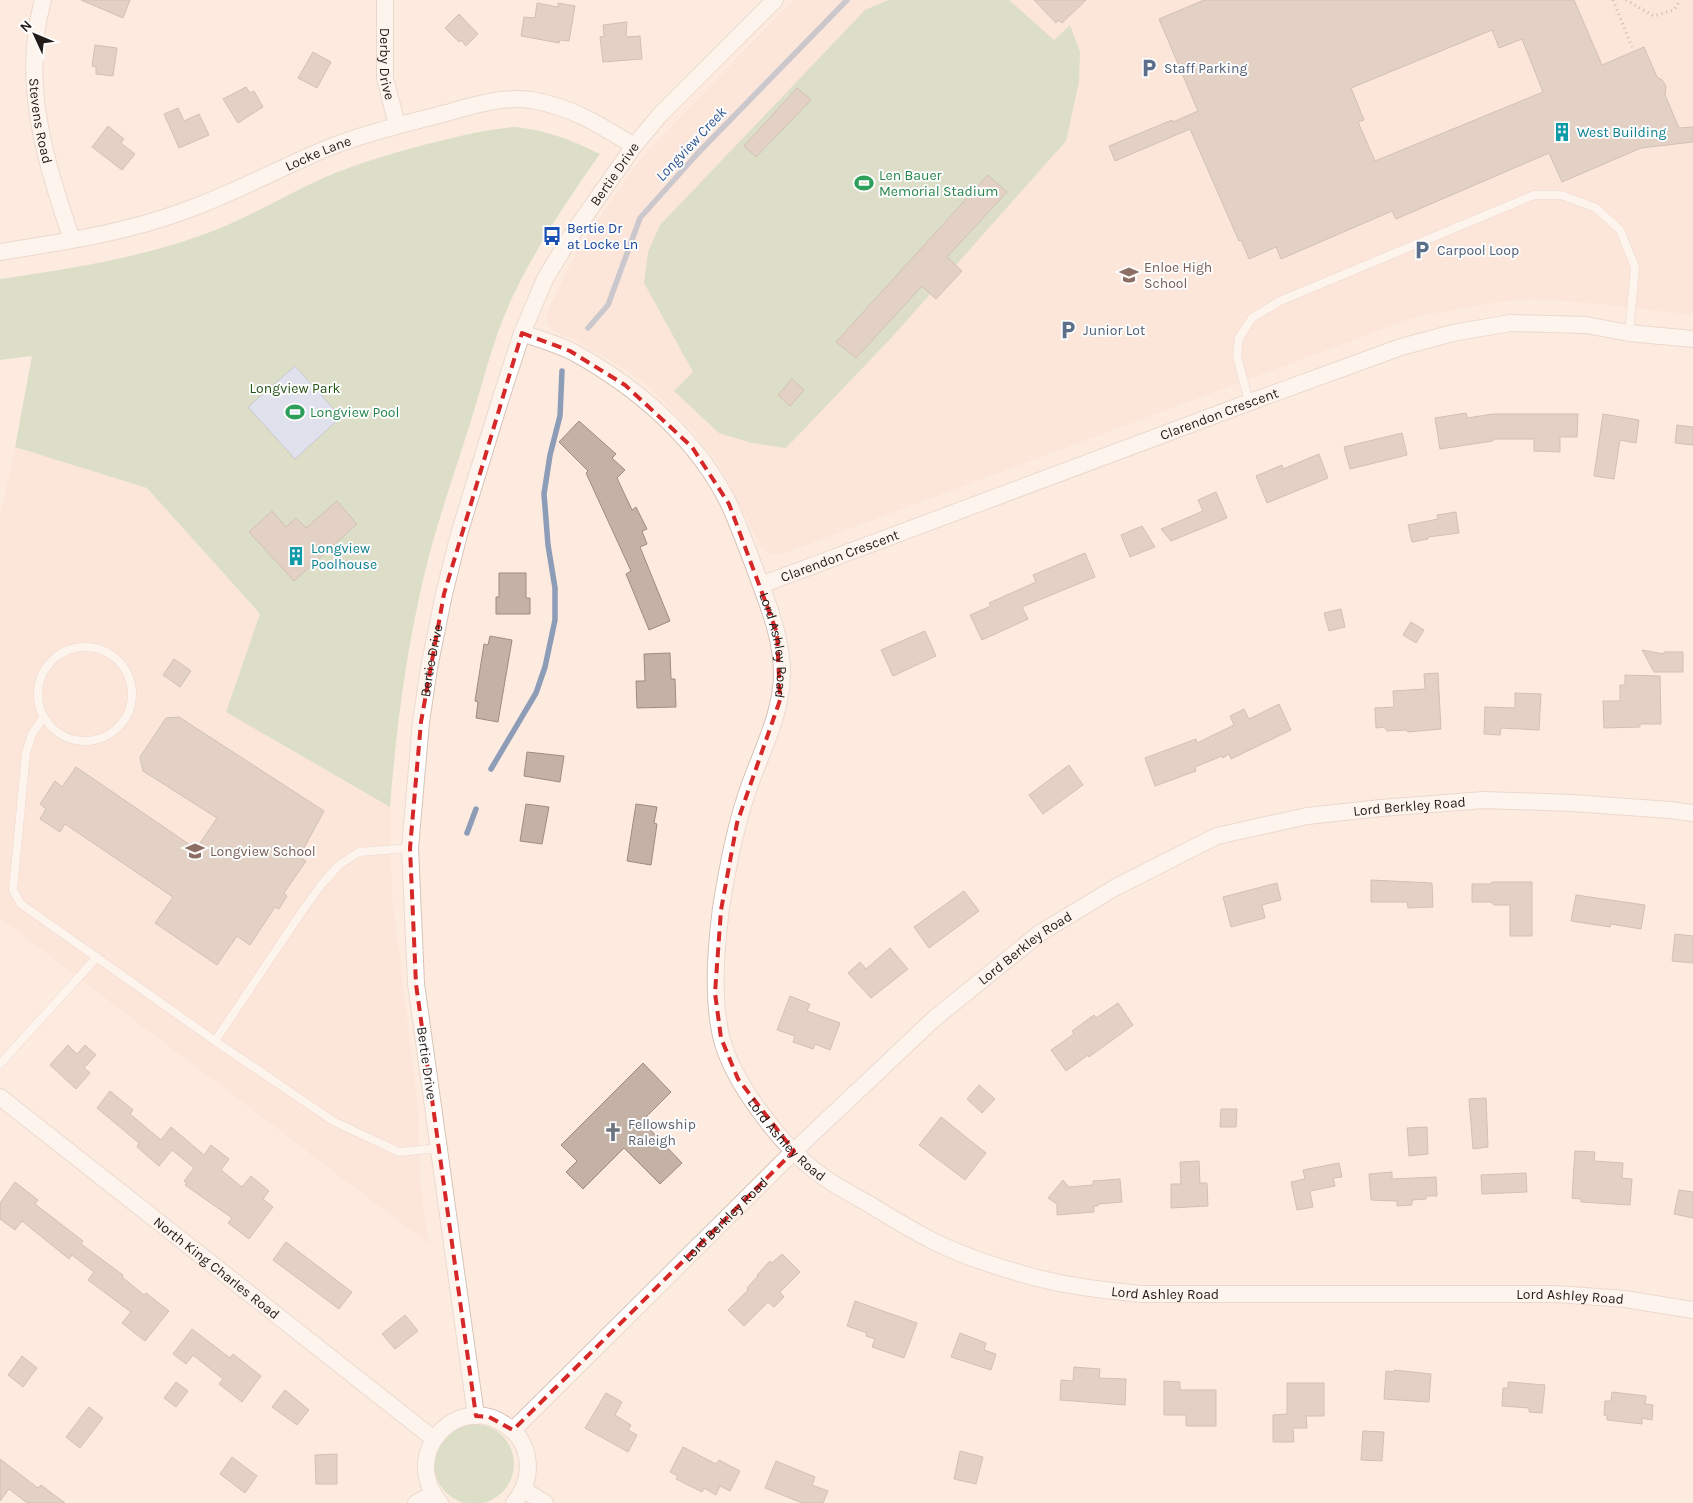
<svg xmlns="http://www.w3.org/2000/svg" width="1693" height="1503" font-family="Karla,sans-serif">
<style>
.built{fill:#fae0d0}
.green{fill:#b3cfac}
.water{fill:#bbd4fb;stroke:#8d9cb7}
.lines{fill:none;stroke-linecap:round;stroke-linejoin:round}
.stream{stroke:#8d9cb7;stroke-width:5.5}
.building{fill:#c4b2a7;stroke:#9e8c82;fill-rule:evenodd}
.lane-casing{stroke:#d6c4b9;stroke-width:9}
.street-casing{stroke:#d6c4b9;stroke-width:18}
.path{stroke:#8a7d76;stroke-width:3;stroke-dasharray:1 4;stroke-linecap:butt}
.lane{stroke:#fff;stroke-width:8}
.street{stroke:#fff;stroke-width:16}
.marked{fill:none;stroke:#d62828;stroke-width:4;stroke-dasharray:10 6;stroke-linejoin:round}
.labels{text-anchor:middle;stroke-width:4;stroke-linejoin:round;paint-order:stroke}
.street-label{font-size:14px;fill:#221b17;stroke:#fcfcfc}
.service-label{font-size:14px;fill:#4e5e75;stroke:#fcfcfc;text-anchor:start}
.culture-label{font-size:14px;fill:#0d838f;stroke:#fcfcfc;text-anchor:start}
.leisure-label{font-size:14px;fill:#27864d;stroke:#fcfcfc;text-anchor:start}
.transit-label{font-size:14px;fill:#164399;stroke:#fcfcfc;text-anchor:start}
.education-label{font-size:14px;fill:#785e54;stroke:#fcfcfc;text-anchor:start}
.park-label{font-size:14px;fill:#245314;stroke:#fcfcfc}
.worship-label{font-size:14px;fill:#5b616d;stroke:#fcfcfc;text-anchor:start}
.water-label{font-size:15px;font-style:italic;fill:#2f5691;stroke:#fcfcfc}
</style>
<rect width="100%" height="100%" fill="#feebe0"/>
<!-- built -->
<g class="built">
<polygon points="793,0 1693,0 1693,315 1600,304 1533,299 1499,302 1418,316 779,555 772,555 762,549 721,468 693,431 650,388 632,374 575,340 555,332 550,328 546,319 547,313 577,250 640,159"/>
<polygon points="15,447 147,488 260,615 226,712 390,807 392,895 418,1106 420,1181 429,1244 0,918 0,517"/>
</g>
<!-- green -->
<g class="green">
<polygon points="888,0 1009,0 1054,40 1070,25 1080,52 1079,82 1066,141 893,336 786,448 752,443 719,433 674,391 693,372 644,283 648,252 660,225 865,10"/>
<path d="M 515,127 C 546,130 572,140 600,154 C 568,199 537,246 513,296 C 494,336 483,382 470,424 C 454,475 436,525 424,576 C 406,652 396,730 390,807 L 226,712 L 260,614 L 147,488 L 15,447 L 32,356 L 0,360 L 0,279 C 75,268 147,257 218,229 C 253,215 286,195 321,179 C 360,162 402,150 444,140 C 467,134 490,129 515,127 Z"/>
<circle cx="474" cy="1464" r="40"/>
</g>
<!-- water -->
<polygon class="water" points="295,366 341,417 295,459 248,407"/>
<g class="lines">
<!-- stream -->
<g class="stream">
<polyline points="588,328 608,305 640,218 698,153 847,0"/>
<polyline points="491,769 536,693 545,667 555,620 555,588 548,545 544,494 550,455 560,416 562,371"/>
<polyline points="467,833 476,809"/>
</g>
</g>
<!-- building -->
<g class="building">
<polygon points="81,0 130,0 123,18"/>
<polygon points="1034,0 1086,0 1062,23 1058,20 1056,23"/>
<path d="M 1204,0 L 1574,0 L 1602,65 L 1644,47 L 1657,77 L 1662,80 L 1666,86 L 1665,95 L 1679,128 L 1693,127 L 1693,142 L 1641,148 L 1562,182 L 1549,153 L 1396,219 L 1392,211 L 1281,259 L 1276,247 L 1249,259 L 1241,240 L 1239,241 L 1190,129 L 1115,161 L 1109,146 L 1172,120 L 1173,122 L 1198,111 L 1159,19 ZM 1492,30 L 1499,48 L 1522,39 L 1543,92 L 1375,161 L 1358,122 L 1364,120 L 1351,88 Z"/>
<polygon points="537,3 558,7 558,3 575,6 569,41 560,40 559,43 521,36 524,17 535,18"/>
<polygon points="459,14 478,34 466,46 461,40 459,42 445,28"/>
<polygon points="627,22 626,37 640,36 642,59 603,62 600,37 604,36 603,25"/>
<polygon points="95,45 117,48 113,76 96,74 96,67 92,66"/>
<polygon points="313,52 331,62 317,88 298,78"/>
<polygon points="246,87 250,93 254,91 263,107 238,123 223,99"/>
<polygon points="797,88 811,100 756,157 744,146"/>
<polygon points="178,108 184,121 199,114 209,135 179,148 164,114"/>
<polygon points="108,126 124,139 121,143 135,154 122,170 92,147"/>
<polygon points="988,175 1007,192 947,257 962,271 936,299 922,286 856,358 836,342"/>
<polygon points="792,379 804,390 790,406 778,395"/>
<polygon points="1466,413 1467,418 1493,414 1578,414 1577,437 1560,437 1560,452 1534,451 1534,439 1493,439 1493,441 1440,449 1435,418"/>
<polygon points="1603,414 1639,420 1636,443 1620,440 1614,479 1594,476"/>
<polygon points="579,421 616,454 612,458 625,470 617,478 632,510 636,507 647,529 642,531 647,544 640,547 670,621 649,630 626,574 631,571 586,473 588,471 559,442"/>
<polygon points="1677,425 1693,427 1693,445 1675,443"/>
<polygon points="1402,433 1407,455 1350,469 1344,447"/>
<polygon points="1319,454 1328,478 1267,503 1256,476 1282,465 1283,469"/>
<polygon points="1216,492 1227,518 1171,541 1161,529 1203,511 1198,500"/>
<polygon points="337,501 357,524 294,581 249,532 272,511 286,527 296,518 306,528"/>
<polygon points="1456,512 1459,533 1428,537 1428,539 1412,542 1408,525 1438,519 1437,515"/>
<polygon points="1142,526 1155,547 1130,557 1121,535"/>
<polygon points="1085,553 1095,577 1022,607 1028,619 982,640 970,615 991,606 989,603 1036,582 1033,575"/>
<polygon points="499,573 526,573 526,598 530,598 530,614 496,614 496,597 499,597"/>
<polygon points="1341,609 1345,627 1329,631 1324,613"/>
<polygon points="1411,622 1424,630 1416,643 1403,635"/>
<polygon points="925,631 936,656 893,676 881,650"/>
<polygon points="490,636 512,640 498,722 476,718 478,702 475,701 484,644 488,645"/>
<polygon points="1642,650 1664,654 1664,652 1683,652 1683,672 1654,672"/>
<polygon points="670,653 671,679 675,679 676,707 637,708 636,681 645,681 644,654"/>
<polygon points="174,659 191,671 180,687 163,675"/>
<polygon points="1438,673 1441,729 1408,732 1406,730 1387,731 1384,727 1376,728 1375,708 1394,707 1393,691 1425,689 1424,674"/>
<polygon points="1625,675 1660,676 1661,724 1640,724 1640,727 1604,728 1603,701 1620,701 1620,685 1625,685"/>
<polygon points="1515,693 1541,694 1539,730 1501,728 1500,735 1484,734 1485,707 1515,708"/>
<polygon points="1279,704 1291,730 1231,759 1229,754 1223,758 1222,756 1195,767 1196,771 1155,786 1145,758 1196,739 1197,743 1234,725 1230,716 1244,709 1249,719"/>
<polygon points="179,717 324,811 299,857 306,861 284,893 287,896 279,909 275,907 250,945 237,936 217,965 155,923 173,897 65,824 60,832 40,819 46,809 40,804 55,781 62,787 76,767 196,849 217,818 143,771 140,757 166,718"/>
<polygon points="527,752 564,756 560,782 524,776"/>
<polygon points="1069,765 1083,785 1043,814 1029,795"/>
<polygon points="526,804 549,807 542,844 520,841"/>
<polygon points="636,804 657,807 654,823 657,824 651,865 627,861"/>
<polygon points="1371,880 1432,883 1433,907 1408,908 1407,902 1371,902"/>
<polygon points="1492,882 1532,882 1532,936 1510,936 1510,905 1494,905 1491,902 1472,902 1472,884 1491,884"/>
<polygon points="1277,883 1281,900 1262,905 1265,918 1231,927 1223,897"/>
<polygon points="964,891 979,911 929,948 914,927"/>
<polygon points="1576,895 1645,905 1641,929 1611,924 1610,927 1571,921"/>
<polygon points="1675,934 1693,936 1693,963 1672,961"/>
<polygon points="890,948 908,969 871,998 848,973 860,962 866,969"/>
<polygon points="790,996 810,1004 807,1011 840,1023 830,1050 815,1044 813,1049 793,1042 795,1036 777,1030"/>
<polygon points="1118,1003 1133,1025 1089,1057 1088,1055 1066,1071 1051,1050 1074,1034 1072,1031 1094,1015 1096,1018"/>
<polygon points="68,1045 77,1054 85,1045 96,1055 84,1068 90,1073 76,1089 50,1065"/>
<polygon points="643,1063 671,1092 642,1121 682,1163 660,1184 624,1148 583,1189 566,1172 577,1161 561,1145"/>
<polygon points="979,1085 995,1099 982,1113 967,1099"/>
<polygon points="110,1091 133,1110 130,1114 161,1140 171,1127 204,1155 211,1145 229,1159 221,1170 242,1187 251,1176 269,1191 263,1199 273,1207 249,1239 228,1223 232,1218 185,1185 187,1183 184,1181 194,1168 172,1150 159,1166 137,1147 139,1143 97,1108"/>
<polygon points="1486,1098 1488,1147 1473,1149 1469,1099"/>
<polygon points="1221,1109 1237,1109 1236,1127 1220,1127"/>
<polygon points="941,1117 986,1153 965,1180 919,1145"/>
<polygon points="1427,1127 1428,1154 1409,1156 1407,1128"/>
<polygon points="1575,1151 1595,1152 1594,1161 1623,1163 1622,1178 1632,1179 1630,1205 1581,1202 1581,1199 1572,1198"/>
<polygon points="1199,1161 1200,1183 1207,1183 1208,1206 1171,1208 1171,1184 1181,1184 1180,1162"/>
<polygon points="1339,1163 1342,1177 1333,1178 1335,1186 1310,1191 1313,1207 1297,1210 1291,1182 1305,1179 1303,1170"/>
<polygon points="1392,1172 1392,1179 1436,1177 1437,1196 1426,1196 1426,1199 1412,1200 1412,1205 1397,1206 1397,1201 1371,1200 1369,1174"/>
<polygon points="1526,1173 1527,1192 1482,1194 1481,1175"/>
<polygon points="1120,1179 1122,1202 1098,1204 1098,1206 1094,1206 1094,1212 1057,1215 1057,1204 1048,1198 1063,1180 1069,1187 1093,1185 1093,1181"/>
<polygon points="15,1182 38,1200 35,1204 83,1241 81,1244 123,1275 122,1277 144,1295 146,1293 169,1311 145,1341 122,1323 131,1312 88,1280 94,1272 72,1255 69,1259 22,1221 15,1230 0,1219 0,1203"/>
<polygon points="1679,1190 1693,1192 1693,1218 1674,1214"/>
<polygon points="286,1242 352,1292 339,1309 273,1260"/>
<polygon points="782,1254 800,1272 780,1292 784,1297 774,1307 768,1302 744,1326 728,1310 748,1290 747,1288 758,1276 757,1275 770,1261 772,1263"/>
<polygon points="855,1301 917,1323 904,1358 872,1347 875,1339 866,1336 867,1333 847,1326"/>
<polygon points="405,1315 418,1331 395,1349 382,1334"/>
<polygon points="192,1329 230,1358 233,1354 261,1376 242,1402 219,1384 223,1379 193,1355 186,1364 173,1354"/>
<polygon points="960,1333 986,1343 984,1350 996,1354 991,1370 951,1357"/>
<polygon points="22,1356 37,1368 23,1387 8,1375"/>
<polygon points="1074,1367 1100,1369 1099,1378 1126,1379 1125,1405 1060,1400 1061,1380 1073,1381"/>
<polygon points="1394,1370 1431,1374 1429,1402 1384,1399 1386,1371 1394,1372"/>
<polygon points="1164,1381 1180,1382 1180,1390 1216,1390 1216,1426 1186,1426 1186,1415 1164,1415"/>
<polygon points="176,1382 188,1391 176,1407 164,1398"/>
<polygon points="1508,1382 1545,1385 1542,1413 1529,1412 1529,1408 1502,1406 1503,1388 1508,1388"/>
<polygon points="1287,1383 1324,1383 1324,1416 1306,1416 1307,1428 1293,1428 1294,1442 1273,1442 1273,1415 1287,1414"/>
<polygon points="285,1390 309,1410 297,1425 272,1407"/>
<polygon points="1612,1392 1646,1396 1645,1404 1653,1405 1652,1420 1642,1418 1642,1424 1607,1420 1607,1416 1604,1415 1605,1401 1611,1401"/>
<polygon points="606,1393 622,1402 615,1415 631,1425 628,1430 637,1435 628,1452 585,1428"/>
<polygon points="89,1407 103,1418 80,1448 66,1437"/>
<polygon points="1363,1431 1384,1432 1382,1461 1361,1460"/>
<polygon points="683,1447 716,1464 719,1460 740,1471 730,1491 720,1486 716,1495 704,1488 702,1492 676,1479 678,1476 670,1472"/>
<polygon points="960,1451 983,1457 976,1484 954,1479"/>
<polygon points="337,1454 337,1484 316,1484 315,1455"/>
<polygon points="232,1457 257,1476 245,1493 220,1474"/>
<polygon points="0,1459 38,1488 41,1485 65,1503 27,1503 9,1489 0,1501"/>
<polygon points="776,1461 815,1477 812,1485 828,1491 823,1503 802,1503 765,1488"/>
</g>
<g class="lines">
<!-- lane casing -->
<g class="lane-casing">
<g id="lane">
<polyline points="1249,402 1237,356 1239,338 1252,318 1280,301 1534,195 1561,195 1596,208 1620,230 1635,267 1629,333"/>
<circle cx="85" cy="694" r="47"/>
<polyline points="43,718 32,734 26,753 13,890 21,904 215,1041"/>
<polyline points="410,848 359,852 339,865 322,884 303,910 215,1041 333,1121 399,1152 439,1148"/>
<polyline points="0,1064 97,957"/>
</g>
</g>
<!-- street casing -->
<g class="street-casing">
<g id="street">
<path id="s1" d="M 43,0 C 20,82 46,163 72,240"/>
<path id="s2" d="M 385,0 L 385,78 L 397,125"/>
<path id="s3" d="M 0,252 C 62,242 125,233 184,211 C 232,194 276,170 323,150 C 362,134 404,124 446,113 C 472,106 503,96 531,100 C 572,107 600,125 634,146"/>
<path id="s4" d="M 522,333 C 539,339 557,344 573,352 C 637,387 698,439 730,506 C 739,526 747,548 755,569 C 767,602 782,637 782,673 C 782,716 759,755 746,796 C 734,832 727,870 721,908 C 716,949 712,995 721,1036 C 732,1083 784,1149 822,1176 C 837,1187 853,1195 869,1204 C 890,1217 911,1230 933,1241 C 959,1254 988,1264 1016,1272 C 1057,1285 1100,1290 1142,1294 L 1556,1294 L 1625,1299 L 1693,1310"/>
<path id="s5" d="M 761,585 L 1250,402 L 1401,347 L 1453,333 L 1510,323 L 1586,325 L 1629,333 L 1693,339"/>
<path id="s6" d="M 0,1097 L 434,1439"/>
<path id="s7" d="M 476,1416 L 416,984 L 410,848 L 421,722 L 429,668 L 444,594 L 459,534 L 498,407 L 522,333 L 545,279 L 571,236 L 634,146 L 659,116 L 775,0"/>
<path id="s8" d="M 513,1430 L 794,1151 L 935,1018 L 1040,933 L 1116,887 L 1217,836 L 1307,816 L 1381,808 L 1484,800 L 1572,803 L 1670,810 L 1693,813"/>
<polyline points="524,1490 545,1503"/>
<polyline points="416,1503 433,1494"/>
<path d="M 440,1503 C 398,1453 459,1390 507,1426 C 518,1434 525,1445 527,1457 C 530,1474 525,1490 514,1503"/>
</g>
</g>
<!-- path -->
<g class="path">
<polyline points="1613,0 1632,47"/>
<polyline points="1626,0 1654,16 1674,10 1680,0"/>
</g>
<!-- lane -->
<use href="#lane" class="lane"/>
<!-- street -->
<use href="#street" class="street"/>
</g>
<!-- marked area -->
<path d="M0 0H1693V1503H0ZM 522,333 L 570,351 L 625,385 L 692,447 L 729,504 L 777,633 L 780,700 L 737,823 L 721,910 L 715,993 L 721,1038 L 738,1079 L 794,1151 L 513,1430 L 489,1417 L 476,1416 L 416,984 L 410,848 L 421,722 L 444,594 Z" fill="#feebe0" fill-opacity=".55" fill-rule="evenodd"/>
<path class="marked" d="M 522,333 L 570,351 L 625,385 L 692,447 L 729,504 L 777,633 L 780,700 L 737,823 L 721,910 L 715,993 L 721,1038 L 738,1079 L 794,1151 L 513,1430 L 489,1417 L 476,1416 L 416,984 L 410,848 L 421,722 L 444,594 Z"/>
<!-- icons -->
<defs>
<g id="parking-bare" transform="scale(1.5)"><path d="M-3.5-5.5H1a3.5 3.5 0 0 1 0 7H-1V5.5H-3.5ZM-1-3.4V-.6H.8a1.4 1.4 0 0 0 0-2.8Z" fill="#5c6f8a" stroke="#fcfcfc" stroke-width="2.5" paint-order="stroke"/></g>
<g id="building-bare" transform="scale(1.5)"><path d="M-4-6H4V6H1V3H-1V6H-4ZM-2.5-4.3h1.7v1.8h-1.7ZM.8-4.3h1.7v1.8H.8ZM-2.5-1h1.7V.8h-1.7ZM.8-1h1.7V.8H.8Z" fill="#0f9aa8" stroke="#fcfcfc" stroke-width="2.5" paint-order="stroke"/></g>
<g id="stadium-bare" transform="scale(1.5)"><path d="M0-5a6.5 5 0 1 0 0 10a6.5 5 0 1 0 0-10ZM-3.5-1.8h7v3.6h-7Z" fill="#2e9e5b" stroke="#fcfcfc" stroke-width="2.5" paint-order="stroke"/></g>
<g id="bus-bare" transform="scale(1.5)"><path d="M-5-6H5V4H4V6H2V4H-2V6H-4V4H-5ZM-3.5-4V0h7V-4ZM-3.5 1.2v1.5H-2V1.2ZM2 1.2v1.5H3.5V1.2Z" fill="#1a4fb4" stroke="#fcfcfc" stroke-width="2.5" paint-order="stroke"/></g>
<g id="school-bare" transform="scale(1.5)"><path d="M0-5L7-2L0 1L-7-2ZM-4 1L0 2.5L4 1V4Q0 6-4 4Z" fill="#8d6e63" stroke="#fcfcfc" stroke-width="2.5" paint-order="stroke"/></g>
<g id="church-bare" transform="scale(1.5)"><path d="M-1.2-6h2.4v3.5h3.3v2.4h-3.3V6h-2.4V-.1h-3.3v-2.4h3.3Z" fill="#6b7280" stroke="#fcfcfc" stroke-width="2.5" paint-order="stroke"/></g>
</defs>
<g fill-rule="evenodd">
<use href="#parking-bare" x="1149" y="68"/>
<use href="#building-bare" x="1562" y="132"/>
<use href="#stadium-bare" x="864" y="183"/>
<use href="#bus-bare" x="552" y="236"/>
<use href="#parking-bare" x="1422" y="250"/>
<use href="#school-bare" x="1129" y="275"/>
<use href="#parking-bare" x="1068" y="330"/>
<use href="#stadium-bare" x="295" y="412"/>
<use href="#building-bare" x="296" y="556"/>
<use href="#school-bare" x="195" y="851"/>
<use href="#church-bare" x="613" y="1132"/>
</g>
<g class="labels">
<!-- street labels -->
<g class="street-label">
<text dy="5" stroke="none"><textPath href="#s2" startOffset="64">Derby Drive</textPath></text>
<text dy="5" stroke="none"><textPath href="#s1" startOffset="122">Stevens Road</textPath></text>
<text dy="5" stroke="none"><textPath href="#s3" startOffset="335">Locke Lane</textPath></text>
<text dy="5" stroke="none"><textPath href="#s7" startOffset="1286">Bertie Drive</textPath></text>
<text dy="5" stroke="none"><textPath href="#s5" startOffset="489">Clarendon Crescent</textPath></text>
<text dy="5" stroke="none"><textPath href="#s5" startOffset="84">Clarendon Crescent</textPath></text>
<text dy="5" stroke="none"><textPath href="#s4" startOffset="425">Lord Ashley Road</textPath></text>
<text dy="5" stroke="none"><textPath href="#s7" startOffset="761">Bertie Drive</textPath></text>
<text dy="5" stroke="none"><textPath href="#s8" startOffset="1122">Lord Berkley Road</textPath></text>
<text dy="5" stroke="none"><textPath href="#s8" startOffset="704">Lord Berkley Road</textPath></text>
<text transform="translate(427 1063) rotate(82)" y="5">Bertie Drive</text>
<text dy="5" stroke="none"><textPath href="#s4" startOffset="950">Lord Ashley Road</textPath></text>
<text dy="5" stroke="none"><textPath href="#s8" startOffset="299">Lord Berkley Road</textPath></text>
<text dy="5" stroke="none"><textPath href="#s6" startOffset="276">North King Charles Road</textPath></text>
<text dy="5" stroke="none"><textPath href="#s4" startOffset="1370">Lord Ashley Road</textPath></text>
<text dy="5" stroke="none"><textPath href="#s4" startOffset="1775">Lord Ashley Road</textPath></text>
</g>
<!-- service labels -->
<g class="service-label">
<text x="1164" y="73">Staff Parking</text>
<text x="1437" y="255">Carpool Loop</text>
<text x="1083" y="335">Junior Lot</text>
</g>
<!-- culture labels -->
<g class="culture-label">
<text x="1577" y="137">West Building</text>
<text x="311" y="553">Longview<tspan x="311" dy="16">Poolhouse</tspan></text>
</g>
<!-- leisure labels -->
<g class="leisure-label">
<text x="879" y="180">Len Bauer<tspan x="879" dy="16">Memorial Stadium</tspan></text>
<text x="310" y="417">Longview Pool</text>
</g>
<!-- transit labels -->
<g class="transit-label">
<text x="567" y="233">Bertie Dr<tspan x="567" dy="16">at Locke Ln</tspan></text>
</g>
<!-- education labels -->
<g class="education-label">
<text x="1144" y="272">Enloe High<tspan x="1144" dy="16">School</tspan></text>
<text x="210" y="856">Longview School</text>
</g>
<!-- park labels -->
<g class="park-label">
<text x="295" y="393">Longview Park</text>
</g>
<!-- worship labels -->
<g class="worship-label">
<text x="628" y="1129">Fellowship<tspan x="628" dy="16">Raleigh</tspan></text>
</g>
<!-- water labels -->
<g class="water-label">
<text transform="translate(691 144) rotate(-47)" y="5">Longview Creek</text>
</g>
</g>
<!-- north arrow -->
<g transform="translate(35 35) rotate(314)" stroke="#fcfcfc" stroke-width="4" paint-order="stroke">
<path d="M0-4L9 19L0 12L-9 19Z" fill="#221b17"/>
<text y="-8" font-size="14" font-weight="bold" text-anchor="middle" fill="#221b17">N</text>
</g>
</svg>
